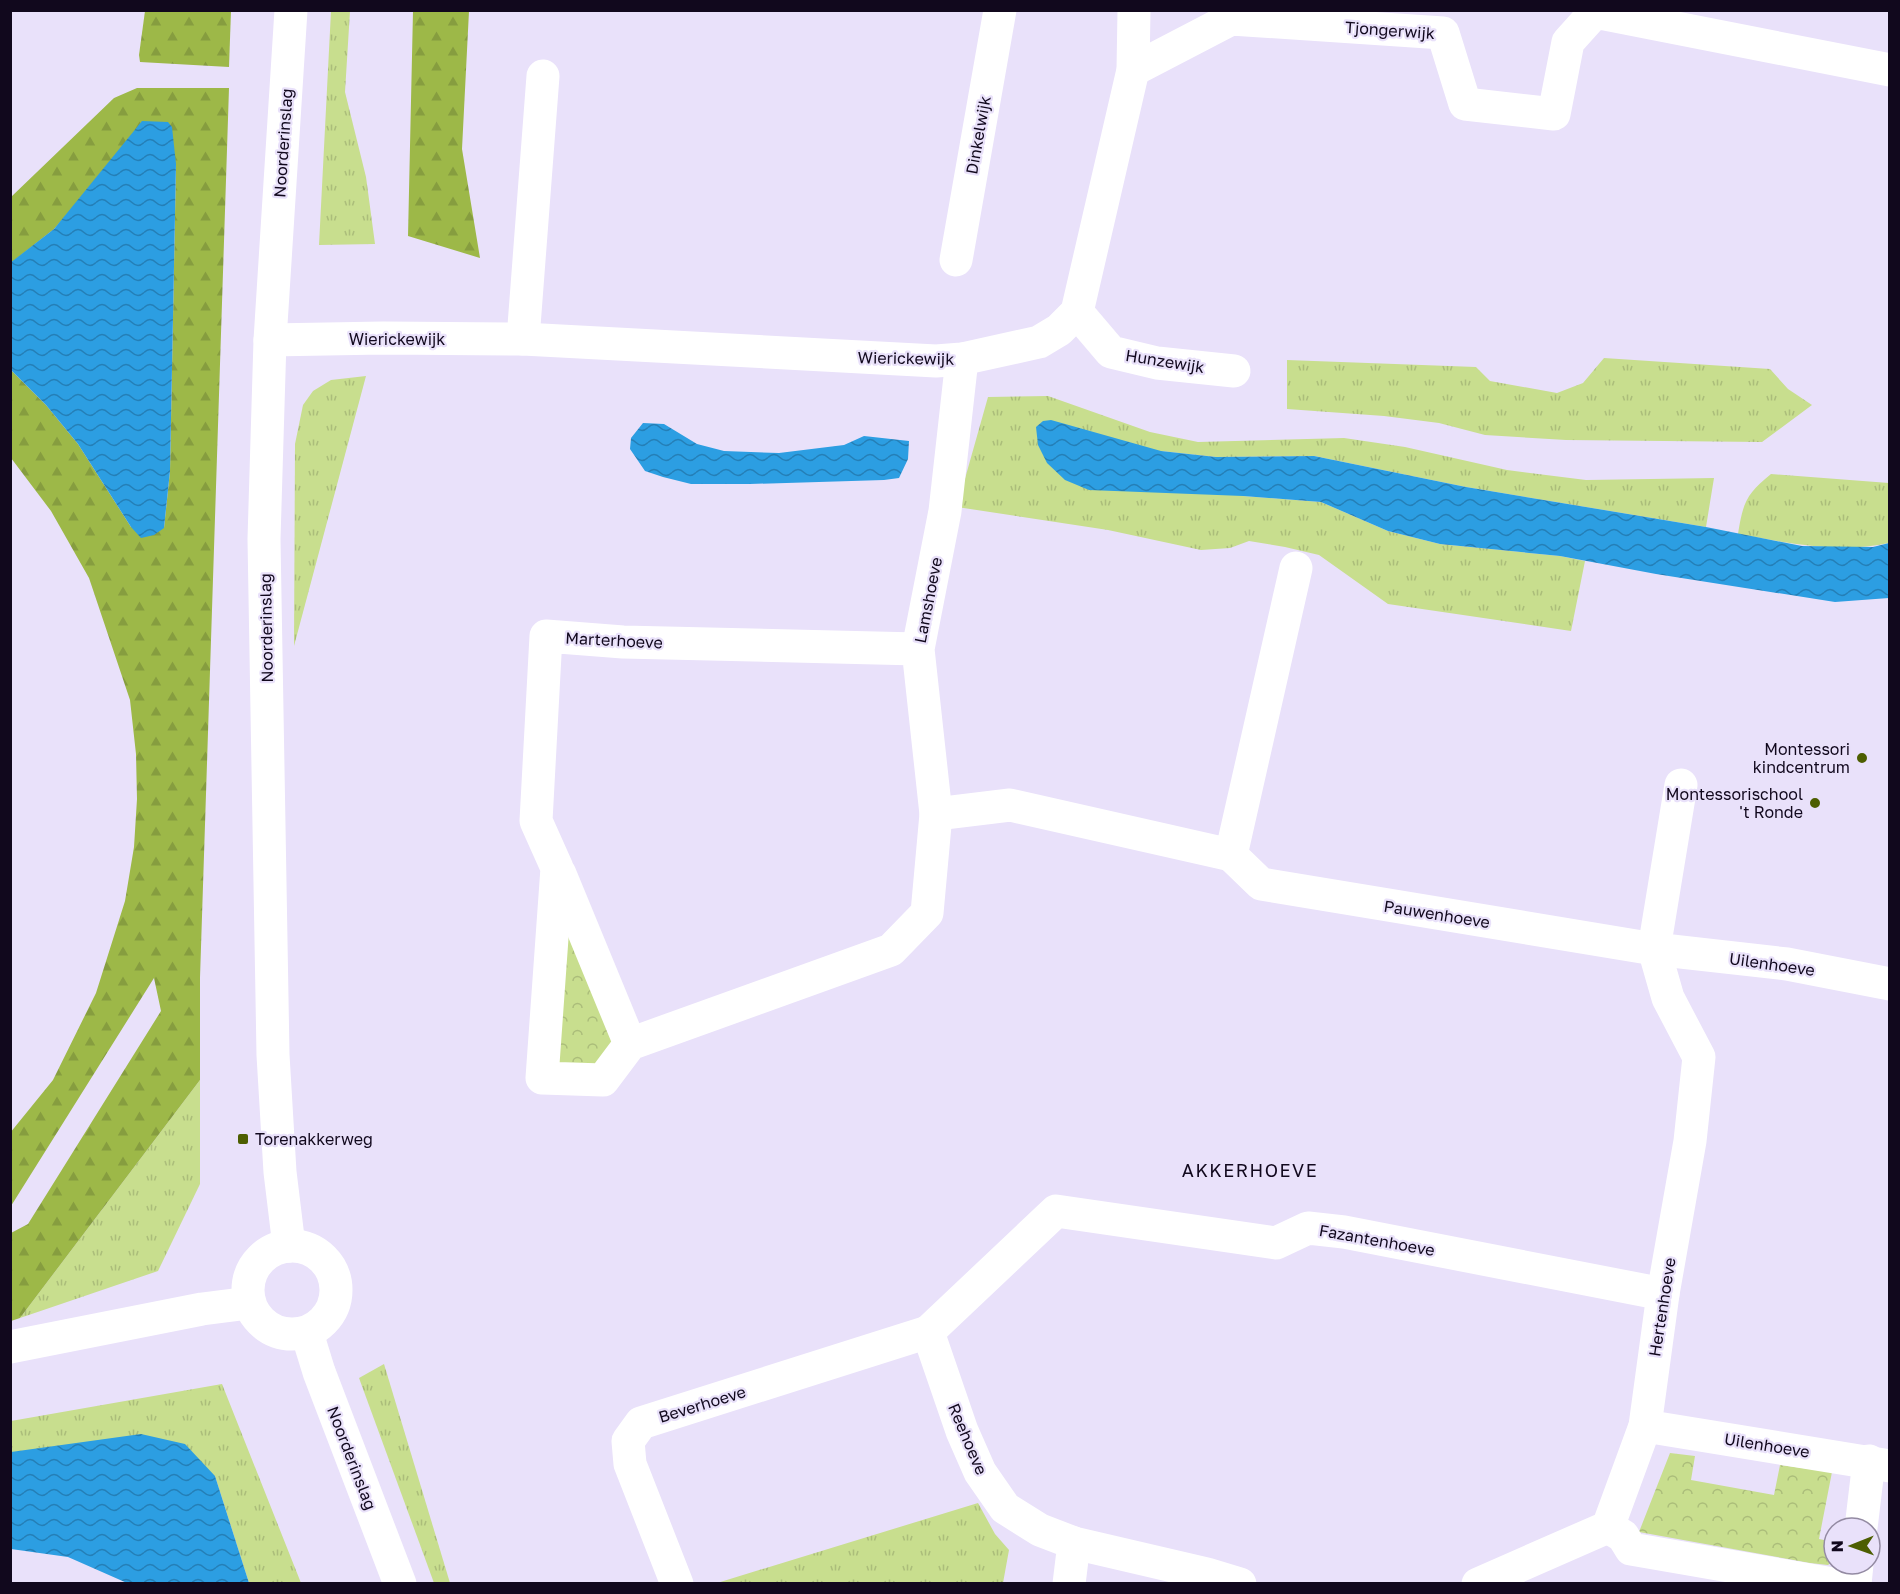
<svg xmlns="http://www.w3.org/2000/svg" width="1900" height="1594" font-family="'Golos Text',sans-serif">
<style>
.grass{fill:url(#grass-tufts)}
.forest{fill:url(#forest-firs)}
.park{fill:url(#park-crowns)}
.water{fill:url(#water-waves)}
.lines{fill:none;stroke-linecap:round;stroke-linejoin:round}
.minor{stroke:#fff;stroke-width:33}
.major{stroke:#fff;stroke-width:33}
.poi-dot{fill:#4d5e01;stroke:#e9e1fa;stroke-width:2}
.labels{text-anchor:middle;stroke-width:4.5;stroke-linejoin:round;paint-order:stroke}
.street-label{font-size:16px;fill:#11081d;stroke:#e9e1fa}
.poi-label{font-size:16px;fill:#11081d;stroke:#e9e1fa;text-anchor:end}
.neighbourhood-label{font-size:18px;letter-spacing:1.5px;fill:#11081d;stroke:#e9e1fa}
</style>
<defs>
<pattern id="grass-tufts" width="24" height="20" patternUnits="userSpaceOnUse" patternTransform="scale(1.5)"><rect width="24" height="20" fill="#c8de8e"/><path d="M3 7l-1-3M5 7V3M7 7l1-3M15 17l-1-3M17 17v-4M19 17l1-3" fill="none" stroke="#abbd7a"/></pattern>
<pattern id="forest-firs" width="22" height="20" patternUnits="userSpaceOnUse" patternTransform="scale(1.5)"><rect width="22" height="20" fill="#9db848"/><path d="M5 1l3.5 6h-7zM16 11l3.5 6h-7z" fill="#869d3f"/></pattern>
<pattern id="park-crowns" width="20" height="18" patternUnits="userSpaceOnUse" patternTransform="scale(1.5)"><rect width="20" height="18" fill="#c8de8e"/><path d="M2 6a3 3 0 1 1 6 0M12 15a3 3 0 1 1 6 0" fill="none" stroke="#abbd7a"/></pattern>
<pattern id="water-waves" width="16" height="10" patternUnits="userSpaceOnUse" patternTransform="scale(1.5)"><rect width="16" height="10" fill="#2c9ee2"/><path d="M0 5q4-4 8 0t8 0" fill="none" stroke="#247fb7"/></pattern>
</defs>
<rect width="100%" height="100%" fill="#e9e1fa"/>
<!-- grass -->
<g class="grass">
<polygon points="331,11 350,11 345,92 366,177 375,244 319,245"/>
<polygon points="1604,358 1770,369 1788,389 1812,405 1762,442 1566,440 1485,435 1439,423 1384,416 1287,409 1287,360 1476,367 1490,381 1557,393 1583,383"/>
<polygon points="366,376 294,646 295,444 303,405 313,391 331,380"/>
<polygon points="1048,396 1150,432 1198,442 1344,438 1405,447 1507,470 1586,480 1714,478 1706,527 1466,487 1314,456 1216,457 1161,451 1243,496 1321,502 1388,531 1440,544 1560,556 1585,561 1571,631 1388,604 1319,555 1285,547 1249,541 1230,548 1201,550 1108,530 957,507 988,397"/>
<path d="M 1771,474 L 1889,483 L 1889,543 C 1840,554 1787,543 1738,534 C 1743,503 1746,494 1771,474 Z"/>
<polygon points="200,1080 200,1184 158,1271 20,1318"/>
<polygon points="384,1364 450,1583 434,1583 359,1378"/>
<polygon points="222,1384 301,1583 249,1583 215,1476 11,1452 11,1421"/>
<polygon points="978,1503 995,1534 1009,1550 1003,1583 717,1583"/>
</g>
<!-- forest -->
<g class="forest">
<polygon points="145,11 231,11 229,67 140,62 139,55"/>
<polygon points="413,11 469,11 462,149 480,258 408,236"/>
<polygon points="137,88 229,88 200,978 200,1080 20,1318 11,1321 11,1233 28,1224 161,1011 154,978 11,1206 10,1133 53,1080 96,993 125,901 134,847 137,799 136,754 130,700 89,578 51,511 11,458 11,370 46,405 78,444 131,527 164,528 170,471 176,164 78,202 54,229 11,263 11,197 114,98"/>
</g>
<!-- park -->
<g class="park">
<polygon points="557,868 630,1044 603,1080 542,1078"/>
<polygon points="1670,1453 1695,1456 1691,1480 1774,1495 1780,1465 1832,1472 1819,1539 1834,1542 1834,1560 1828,1565 1810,1563 1639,1532"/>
</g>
<!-- water -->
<g class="water">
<polygon points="142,121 168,122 172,127 176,164 170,471 164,528 154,535 141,538 131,527 78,444 46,405 11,370 10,263 54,229"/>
<polygon points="1051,420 1161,451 1216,457 1314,456 1466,487 1706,527 1802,546 1873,547 1889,543 1889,598 1835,602 1656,574 1560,556 1440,544 1388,531 1321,502 1243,496 1089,490 1065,480 1047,463 1038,445 1036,427 1043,421"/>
<polygon points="643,423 664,424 697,444 724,451 779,453 844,445 864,436 909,441 908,459 899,478 884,480 750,484 691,484 663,477 645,471 630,449 631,438"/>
<polygon points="141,1434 185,1444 215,1476 249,1583 127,1583 68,1557 11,1549 11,1452"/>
</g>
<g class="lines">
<!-- minor -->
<g class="minor">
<polyline points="1133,70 1231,19 1443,33 1465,104 1554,114 1568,42 1595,12 1890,70"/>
<polyline points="956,260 1000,10"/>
<polyline points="1077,312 1111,352 1157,363 1234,371"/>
<polyline points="523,339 543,76"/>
<polyline points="270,340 383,338 523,339 936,361 962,359 1039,342 1059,330 1077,312 1133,70 1134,10"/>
<polyline points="918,649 623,642 546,636 536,821 557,868 542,1078 603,1080 630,1044 891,950 927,913 936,814 918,649 945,511 962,359"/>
<polyline points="936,814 1010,805 1231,855 1296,568"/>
<polyline points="1231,855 1261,884 1654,949 1787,964 1890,984"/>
<polyline points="560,874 630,1044"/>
<polyline points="10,1347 202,1309 249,1303"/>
<polyline points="1645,1426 1890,1466"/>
<polyline points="1608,1527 1623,1536 1631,1549 1833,1584"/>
<polyline points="1861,1528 1869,1461"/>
<polyline points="677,1584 630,1464 628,1441 641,1423 928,1332"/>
<polyline points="1069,1584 1074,1543"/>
<polyline points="1240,1584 1207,1574 1074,1543 1040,1530 1005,1508 980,1472 962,1431 928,1332 1056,1211 1276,1243 1308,1228 1344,1232 1663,1294"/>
<polyline points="1478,1584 1608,1527 1645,1426 1663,1294 1690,1141 1699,1057 1668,998 1654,949 1681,785"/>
<polyline points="1855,1584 1857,1564"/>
</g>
<!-- major -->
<g class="major">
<circle cx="292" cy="1290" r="44"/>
<polyline points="289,1246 280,1172 273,1055 264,539 270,340 291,10"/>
<polyline points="307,1333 319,1372 400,1584"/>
</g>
</g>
<!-- markers -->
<g class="poi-dot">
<circle cx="1862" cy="758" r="6"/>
<circle cx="1815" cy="803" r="6"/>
<rect x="237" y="1133" width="12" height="12" rx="3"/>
</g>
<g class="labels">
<!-- street labels -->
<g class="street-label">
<text transform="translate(1390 30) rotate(4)" y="6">Tjongerwijk</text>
<text transform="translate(978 135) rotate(-80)" y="6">Dinkelwijk</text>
<text transform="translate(283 143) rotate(-86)" y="6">Noorderinslag</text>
<text x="397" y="345">Wierickewijk</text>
<text transform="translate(906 358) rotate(1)" y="6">Wierickewijk</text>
<text transform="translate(1165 361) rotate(9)" y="6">Hunzewijk</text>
<text transform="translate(928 600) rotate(-79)" y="6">Lamshoeve</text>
<text transform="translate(266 628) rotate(-91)" y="6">Noorderinslag</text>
<text transform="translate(614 640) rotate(3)" y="6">Marterhoeve</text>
<text transform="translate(1437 914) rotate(9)" y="6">Pauwenhoeve</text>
<text transform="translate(1772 964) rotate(8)" y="6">Uilenhoeve</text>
<text transform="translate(1377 1240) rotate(10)" y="6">Fazantenhoeve</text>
<text transform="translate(1662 1307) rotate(-81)" y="6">Hertenhoeve</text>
<text transform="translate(702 1404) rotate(-17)" y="6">Beverhoeve</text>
<text transform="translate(968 1439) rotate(67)" y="6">Reehoeve</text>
<text transform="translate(1767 1445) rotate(9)" y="6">Uilenhoeve</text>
<text transform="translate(352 1458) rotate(69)" y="6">Noorderinslag</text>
</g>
<!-- poi labels -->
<g class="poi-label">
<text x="1850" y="755">Montessori<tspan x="1850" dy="18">kindcentrum</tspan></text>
<text x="1803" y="800">Montessorischool<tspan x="1803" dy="18">'t Ronde</tspan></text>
<text x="255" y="1145" text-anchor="start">Torenakkerweg</text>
</g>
<!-- neighbourhood labels -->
<g class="neighbourhood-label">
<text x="1250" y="1177">AKKERHOEVE</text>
</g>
</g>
<!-- border -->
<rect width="1900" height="1594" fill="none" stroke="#11081d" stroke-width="24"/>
<!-- north arrow -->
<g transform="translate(1852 1546) rotate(269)"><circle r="28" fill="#e9e1fa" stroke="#938aa2" stroke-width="1.5"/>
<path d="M0-4.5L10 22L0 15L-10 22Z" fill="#4d5e01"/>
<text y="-9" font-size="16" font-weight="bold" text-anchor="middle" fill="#11081d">N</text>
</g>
</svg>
